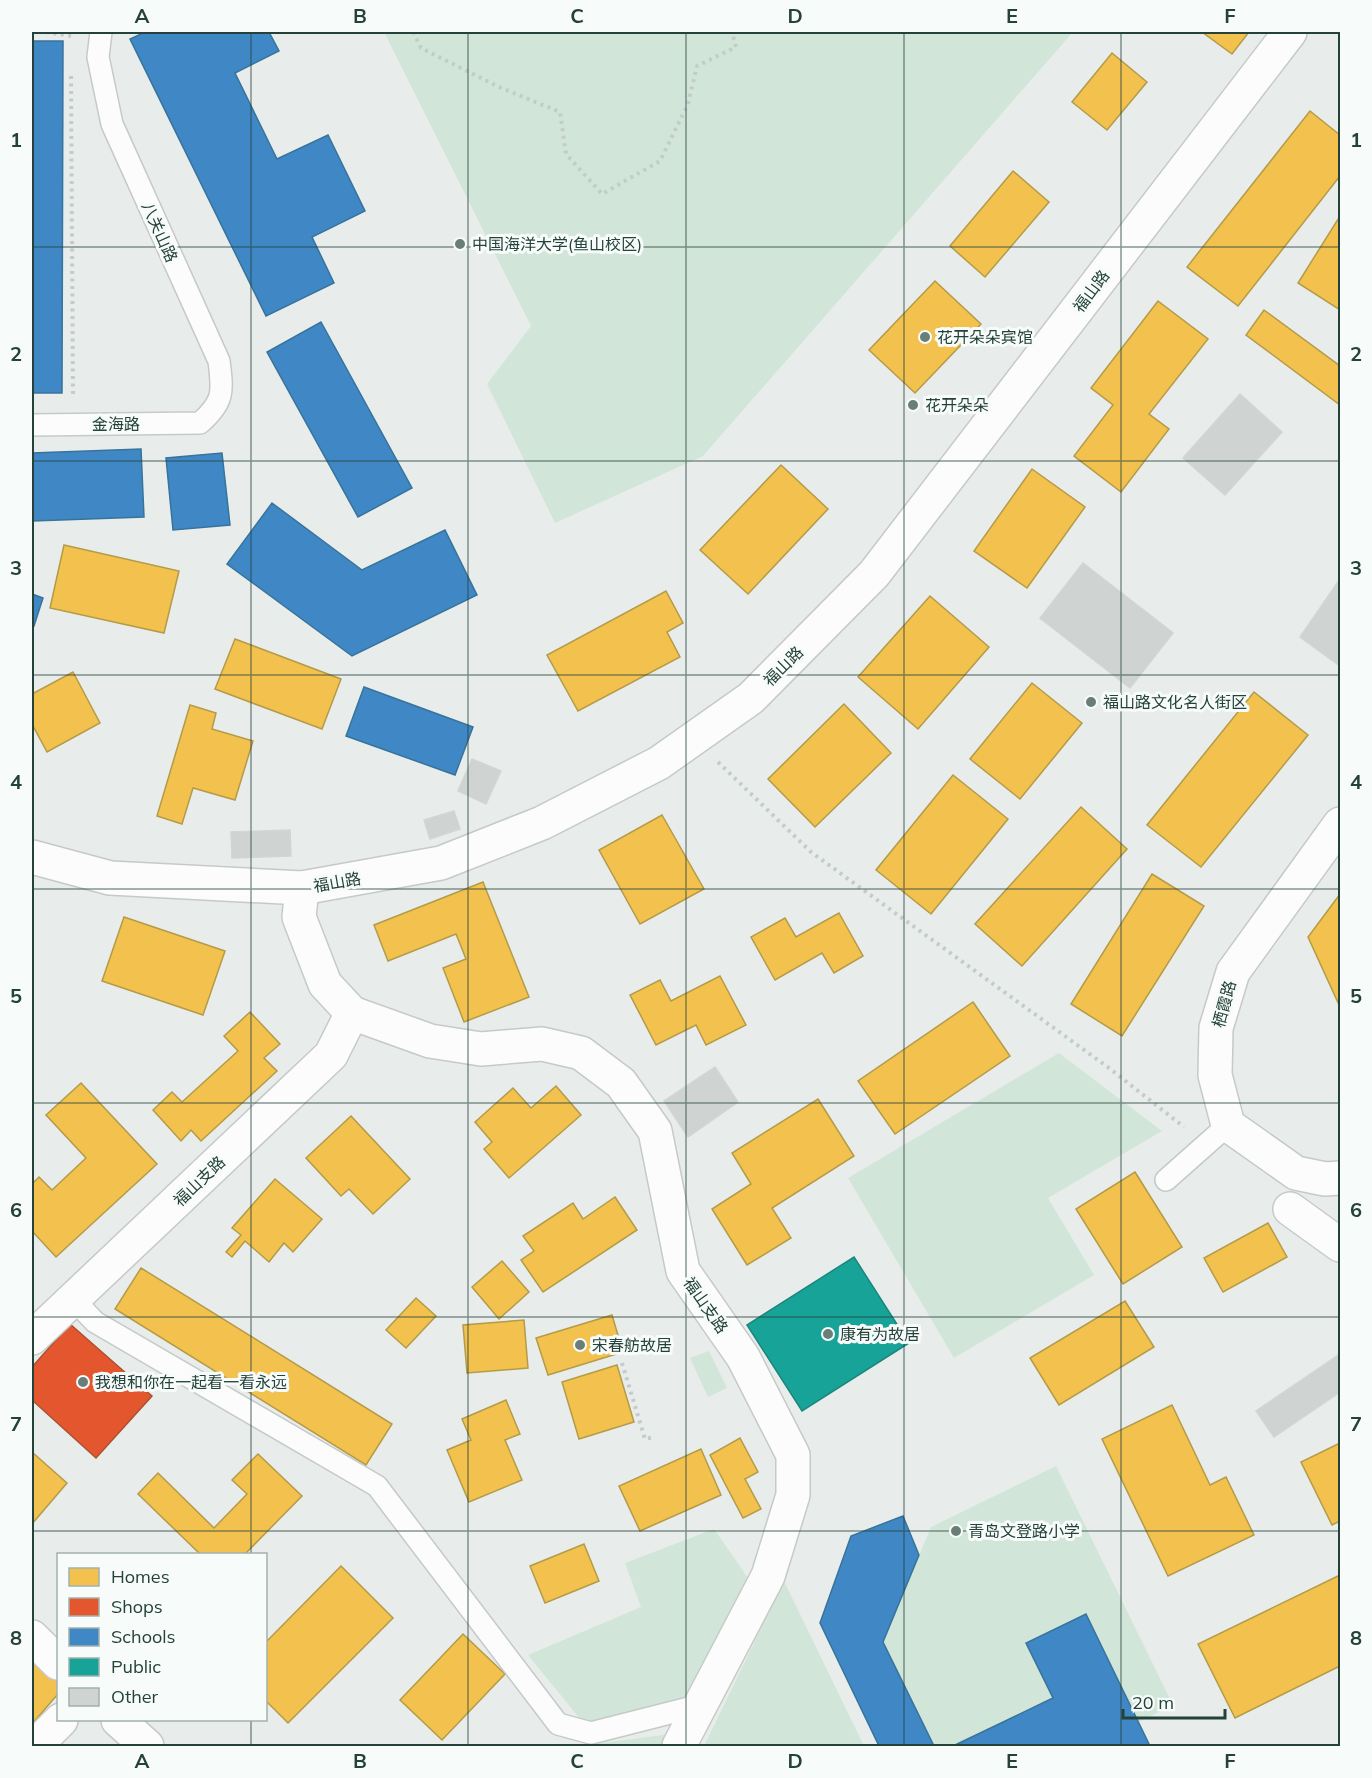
<svg xmlns="http://www.w3.org/2000/svg" width="1372" height="1778" font-family="Mulish,'Noto Sans SC',sans-serif">
<style>
.green{fill:#d1e6d8}
.homes{fill:#f2c14e;stroke:#b49b48;stroke-width:1.5}
.shops{fill:#e4572e;stroke:#aa5132;stroke-width:1.5}
.schools{fill:#3f88c5;stroke:#37739b;stroke-width:1.5}
.public{fill:#17a398;stroke:#1b867c;stroke-width:1.5}
.building{fill:#cfd4d2;stroke:#d1d6d4;stroke-width:1.5}
.lines{fill:none;stroke-linecap:round;stroke-linejoin:round}
.service-casing{stroke:#c5cac8;stroke-width:24}
.minor-casing{stroke:#c5cac8;stroke-width:36}
.tertiary-casing{stroke:#c5cac8;stroke-width:36}
.path{stroke:#c3ccca;stroke-width:4;stroke-dasharray:3 4.5;stroke-linecap:butt}
.service{stroke:#fcfcfc;stroke-width:21}
.minor{stroke:#fcfcfc;stroke-width:33}
.tertiary{stroke:#fcfcfc;stroke-width:33}
.grid{fill:none;stroke:#24423a;stroke-width:1.5;stroke-opacity:0.55}
.poi-dot{fill:#697e78;stroke:#f7fbf9;stroke-width:2}
.labels{text-anchor:middle;stroke-width:6;stroke-linejoin:round;paint-order:stroke}
.street-label{font-size:16px;fill:#24423a;stroke:#f7fbf9}
.poi-label{font-size:16px;fill:#24423a;stroke:#f7fbf9;text-anchor:start}
.neatline{fill:none;stroke:#24423a;stroke-width:2}
.grid-label{font-size:20px;text-anchor:middle;font-weight:bold;fill:#24423a}
</style>
<rect width="100%" height="100%" fill="#e8edeb"/>
<!-- green -->
<g class="green">
<polygon points="384,32 1073,32 703,456 555,523 487,384 531,326"/>
<polygon points="1059,1053 1162,1131 1048,1198 1094,1275 954,1358 848,1178"/>
<polygon points="709,1351 727,1388 708,1397 690,1358"/>
<polygon points="1056,1466 1173,1705 1139,1722 1086,1615 1053,1698 953,1746 934,1746 883,1642 931,1527"/>
<polygon points="714,1529 748,1578 722,1642 690,1697 603,1725 581,1720 528,1655 641,1607 625,1563"/>
<polygon points="784,1581 864,1746 704,1746"/>
<polygon points="679,1733 671,1746 585,1746 586,1745"/>
</g>
<!-- homes -->
<g class="homes">
<polygon points="1202,32 1249,32 1232,54"/>
<polygon points="1112,53 1147,82 1107,130 1072,102"/>
<polygon points="1310,111 1340,135 1340,176 1238,306 1187,267"/>
<polygon points="1013,171 1049,202 985,277 950,246"/>
<polygon points="1340,216 1340,310 1298,283"/>
<polygon points="935,281 981,324 915,393 869,350"/>
<polygon points="1158,301 1208,339 1149,414 1169,429 1121,492 1074,456 1113,405 1091,388"/>
<polygon points="1264,310 1340,366 1340,405 1246,335"/>
<polygon points="781,465 828,509 748,594 700,550"/>
<polygon points="1032,469 1085,507 1027,588 974,551"/>
<polygon points="64,545 179,571 164,633 50,608"/>
<polygon points="666,591 683,623 667,632 680,657 578,711 547,655"/>
<polygon points="930,596 989,647 918,729 858,677"/>
<polygon points="235,639 341,679 322,729 215,689"/>
<polygon points="73,672 100,723 47,752 32,724 32,694"/>
<polygon points="1032,683 1082,723 1020,799 970,759"/>
<polygon points="1254,692 1308,735 1201,867 1147,825"/>
<polygon points="844,704 891,753 815,827 768,779"/>
<polygon points="190,705 216,713 212,729 253,741 235,800 193,788 182,824 157,816"/>
<polygon points="953,775 1008,819 931,914 876,870"/>
<polygon points="1081,807 1127,849 1022,966 975,924"/>
<polygon points="662,815 704,889 640,924 599,850"/>
<polygon points="1152,874 1204,906 1122,1036 1071,1004"/>
<polygon points="483,882 529,997 464,1022 443,968 466,959 456,934 388,961 374,925"/>
<polygon points="1340,894 1340,1007 1308,937"/>
<polygon points="839,913 863,956 834,973 822,953 775,980 751,937 785,918 796,937"/>
<polygon points="124,917 225,951 203,1015 102,981"/>
<polygon points="720,976 746,1025 706,1045 696,1025 656,1045 630,995 660,980 671,1001"/>
<polygon points="973,1002 1010,1056 895,1134 858,1081"/>
<polygon points="250,1012 280,1044 264,1058 277,1071 201,1141 191,1130 181,1141 153,1110 172,1092 182,1102 238,1051 224,1036"/>
<polygon points="81,1083 157,1164 56,1257 32,1231 32,1184 39,1177 52,1190 86,1158 46,1115"/>
<polygon points="556,1086 581,1115 509,1178 484,1149 492,1142 475,1122 513,1088 531,1108"/>
<polygon points="818,1099 854,1156 772,1208 791,1238 747,1265 712,1209 751,1184 732,1153"/>
<polygon points="351,1116 410,1179 373,1214 349,1189 341,1196 306,1158"/>
<polygon points="1135,1172 1182,1247 1123,1284 1076,1209"/>
<polygon points="275,1179 322,1219 293,1252 284,1243 269,1262 245,1241 232,1257 226,1252 241,1235 232,1228"/>
<polygon points="615,1197 637,1230 543,1292 521,1260 534,1251 523,1236 573,1203 583,1219"/>
<polygon points="1268,1223 1287,1257 1223,1292 1204,1258"/>
<polygon points="502,1261 529,1292 499,1319 472,1287"/>
<polygon points="141,1268 392,1424 366,1465 115,1309"/>
<polygon points="416,1298 436,1316 406,1348 386,1330"/>
<polygon points="1125,1301 1154,1347 1059,1405 1030,1358"/>
<polygon points="612,1315 623,1352 548,1375 536,1338"/>
<polygon points="524,1320 528,1368 467,1373 463,1325"/>
<polygon points="617,1365 634,1422 579,1439 562,1382"/>
<polygon points="506,1400 520,1434 505,1440 522,1480 469,1502 447,1450 471,1440 462,1419"/>
<polygon points="1172,1405 1210,1485 1226,1477 1254,1535 1168,1576 1102,1439"/>
<polygon points="740,1438 758,1472 745,1479 761,1509 743,1518 710,1455"/>
<polygon points="1340,1443 1340,1521 1332,1525 1301,1462"/>
<polygon points="701,1449 721,1495 640,1531 619,1486"/>
<polygon points="32,1452 67,1483 32,1524"/>
<polygon points="258,1454 302,1496 245,1554 200,1554 138,1494 158,1473 214,1528 247,1494 232,1480"/>
<polygon points="584,1544 599,1581 545,1603 530,1566"/>
<polygon points="341,1566 393,1618 288,1723 266,1701 266,1642"/>
<polygon points="1340,1575 1340,1666 1235,1718 1198,1644"/>
<polygon points="463,1634 505,1674 442,1740 400,1700"/>
<polygon points="32,1656 58,1680 58,1694 32,1724"/>
</g>
<!-- shops -->
<polygon class="shops" points="70,1324 152,1396 96,1458 32,1400 32,1367"/>
<!-- schools -->
<g class="schools">
<polygon points="145,32 269,32 279,51 235,73 277,159 328,135 365,211 312,237 334,283 266,316 130,39"/>
<polygon points="32,41 63,41 62,393 32,393"/>
<polygon points="321,322 412,488 358,517 267,352"/>
<polygon points="141,449 144,517 33,521 32,453"/>
<polygon points="222,453 230,525 173,530 166,458"/>
<polygon points="272,503 362,570 445,530 477,595 352,656 227,564"/>
<polygon points="32,594 43,598 34,626 32,625"/>
<polygon points="364,687 473,727 455,775 346,736"/>
<polygon points="903,1516 919,1555 883,1642 934,1746 879,1746 820,1623 851,1536"/>
<polygon points="1086,1614 1150,1746 953,1746 1053,1698 1026,1643"/>
</g>
<!-- public -->
<polygon class="public" points="854,1257 909,1343 802,1411 747,1325"/>
<!-- building -->
<g class="building">
<polygon points="1240,394 1282,432 1225,495 1183,458"/>
<polygon points="1083,563 1173,633 1130,688 1040,618"/>
<polygon points="1340,579 1340,666 1300,637"/>
<polygon points="472,759 501,771 486,804 458,791"/>
<polygon points="454,811 460,829 430,839 424,820"/>
<polygon points="290,830 291,856 232,858 231,832"/>
<polygon points="715,1067 738,1102 688,1137 664,1101"/>
<polygon points="1340,1354 1340,1392 1274,1437 1256,1411"/>
</g>
<g class="lines">
<!-- service casing -->
<g class="service-casing">
<g id="service">
<path d="M 32,425 L 200,423 C 224,402 223,392 219,361 L 112,124 L 98,57 L 101,32"/>
<polyline points="1166,1180 1228,1125"/>
<polyline points="74,1300 95,1322 377,1486 558,1724 591,1733 701,1705"/>
</g>
</g>
<!-- minor casing -->
<g class="minor-casing">
<g id="minor">
<polyline points="1340,824 1233,972 1216,1028 1215,1075 1228,1125 1296,1173 1325,1179 1340,1178"/>
<polyline points="352,1013 430,1041 481,1049 542,1044 581,1053 621,1083 655,1131 683,1271 743,1357 793,1455 793,1495 768,1576 679,1746"/>
<polyline points="1290,1209 1340,1245"/>
<polyline points="32,1338 331,1055 352,1013 325,984 299,917 302,888"/>
<polyline points="32,1637 58,1663"/>
<polyline points="118,1720 147,1746"/>
<polyline points="35,1746 61,1720"/>
</g>
</g>
<!-- tertiary casing -->
<g class="tertiary-casing">
<polyline id="tertiary" points="32,857 110,878 302,888 441,863 542,823 659,763 751,698 874,574 1290,32"/>
</g>
<!-- path -->
<g class="path">
<polyline points="46,32 71,36"/>
<polyline points="413,32 421,48 499,87 560,112 566,154 602,194 660,161 688,104 697,66 736,47 732,32"/>
<polyline points="71,76 73,396"/>
<polyline points="718,762 811,852 1109,1068 1184,1127"/>
<polyline points="622,1363 645,1439 654,1437"/>
</g>
<!-- service -->
<use href="#service" class="service"/>
<!-- minor -->
<use href="#minor" class="minor"/>
<!-- tertiary -->
<use href="#tertiary" class="tertiary"/>
</g>
<!-- grid -->
<path class="grid" d="M 251,32 L 251,1554M 468,32 L 468,1746M 686,32 L 686,1746M 904,32 L 904,1746M 1121,32 L 1121,1746M 32,247 L 1340,247M 32,461 L 1340,461M 32,675 L 1340,675M 32,889 L 1340,889M 32,1103 L 1340,1103M 32,1317 L 1340,1317M 32,1531 L 1340,1531M 251,1720 L 251,1746"/>
<!-- markers -->
<g class="poi-dot">
<circle cx="460" cy="244" r="6"/>
<circle cx="925" cy="337" r="6"/>
<circle cx="913" cy="405" r="6"/>
<circle cx="1091" cy="702" r="6"/>
<circle cx="828" cy="1334" r="6"/>
<circle cx="580" cy="1345" r="6"/>
<circle cx="83" cy="1382" r="6"/>
<circle cx="956" cy="1531" r="6"/>
</g>
<g class="labels">
<!-- street labels -->
<g class="street-label">
<text transform="translate(160 232) rotate(66)" y="6">八关山路</text>
<text transform="translate(1091 291) rotate(-53)" y="6">福山路</text>
<text x="116" y="430">金海路</text>
<text transform="translate(783 666) rotate(-45)" y="6">福山路</text>
<text transform="translate(337 882) rotate(-10)" y="6">福山路</text>
<text transform="translate(1224 1004) rotate(-75)" y="6">栖霞路</text>
<text transform="translate(199 1181) rotate(-44)" y="6">福山支路</text>
<text transform="translate(706 1305) rotate(55)" y="6">福山支路</text>
</g>
<!-- poi labels -->
<g class="poi-label">
<text x="472" y="250">中国海洋大学(鱼山校区)</text>
<text x="937" y="343">花开朵朵宾馆</text>
<text x="925" y="411">花开朵朵</text>
<text x="1103" y="708">福山路文化名人街区</text>
<text x="840" y="1340">康有为故居</text>
<text x="592" y="1351">宋春舫故居</text>
<text x="95" y="1388">我想和你在一起看一看永远</text>
<text x="968" y="1537">青岛文登路小学</text>
</g>
</g>
<!-- border -->
<rect width="1372" height="1778" fill="none" stroke="#f7fbf9" stroke-width="66"/>
<!-- legend -->
<rect x="57" y="1553" width="210" height="168" fill="#f7fbf9" stroke="#a3b1ad" stroke-width="1.5"/>
<rect x="69" y="1568" width="30" height="18" fill="#f2c14e" stroke="#a3b1ad" stroke-width="1.5"/>
<text x="111" y="1583" font-size="18" fill="#24423a">Homes</text>
<rect x="69" y="1598" width="30" height="18" fill="#e4572e" stroke="#a3b1ad" stroke-width="1.5"/>
<text x="111" y="1613" font-size="18" fill="#24423a">Shops</text>
<rect x="69" y="1628" width="30" height="18" fill="#3f88c5" stroke="#a3b1ad" stroke-width="1.5"/>
<text x="111" y="1643" font-size="18" fill="#24423a">Schools</text>
<rect x="69" y="1658" width="30" height="18" fill="#17a398" stroke="#a3b1ad" stroke-width="1.5"/>
<text x="111" y="1673" font-size="18" fill="#24423a">Public</text>
<rect x="69" y="1688" width="30" height="18" fill="#cfd4d2" stroke="#a3b1ad" stroke-width="1.5"/>
<text x="111" y="1703" font-size="18" fill="#24423a">Other</text>
<!-- scale -->
<path d="M1123 1709v9h102v-9" fill="none" stroke="#24423a" stroke-width="3"/>
<text x="1132" y="1709" font-size="18" fill="#24423a" stroke="#f7fbf9" stroke-width="4.5" paint-order="stroke">20 m</text>
<rect x="33" y="33" width="1306" height="1712" class="neatline"/>
<g class="grid-label">
<text x="142" y="23">A</text>
<text x="360" y="23">B</text>
<text x="577" y="23">C</text>
<text x="795" y="23">D</text>
<text x="1012" y="23">E</text>
<text x="1230" y="23">F</text>
<text x="16" y="147">1</text>
<text x="1356" y="147">1</text>
<text x="16" y="361">2</text>
<text x="1356" y="361">2</text>
<text x="16" y="575">3</text>
<text x="1356" y="575">3</text>
<text x="16" y="789">4</text>
<text x="1356" y="789">4</text>
<text x="16" y="1003">5</text>
<text x="1356" y="1003">5</text>
<text x="16" y="1217">6</text>
<text x="1356" y="1217">6</text>
<text x="16" y="1431">7</text>
<text x="1356" y="1431">7</text>
<text x="16" y="1645">8</text>
<text x="1356" y="1645">8</text>
<text x="142" y="1768">A</text>
<text x="360" y="1768">B</text>
<text x="577" y="1768">C</text>
<text x="795" y="1768">D</text>
<text x="1012" y="1768">E</text>
<text x="1230" y="1768">F</text>
</g>
</svg>
